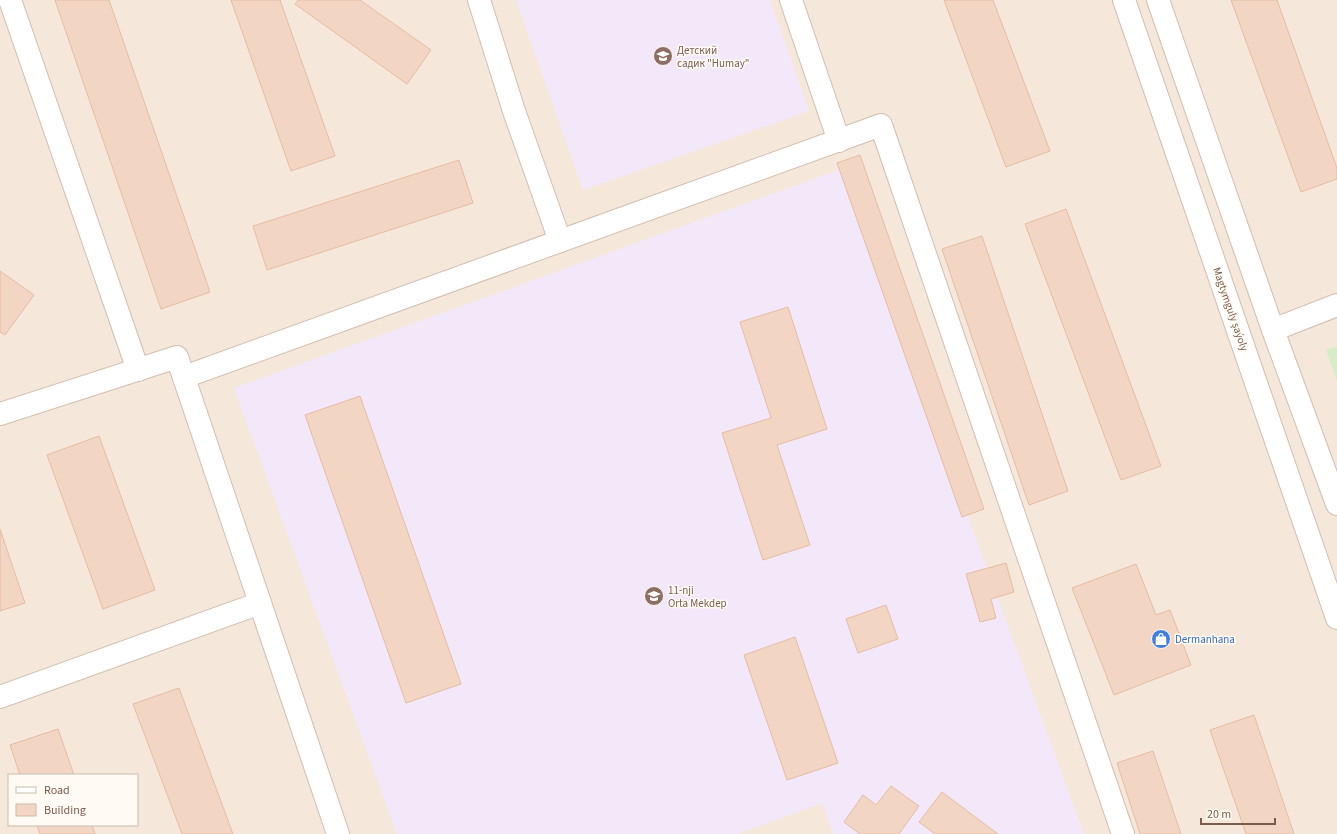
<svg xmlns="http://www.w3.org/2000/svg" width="1337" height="834" font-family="'Source Sans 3',sans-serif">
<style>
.residential{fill:#f5e8da;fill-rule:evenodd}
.education{fill:#f3e8fa}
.green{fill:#d8ecc9}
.building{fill:#f3d5c3;stroke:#e6bba3}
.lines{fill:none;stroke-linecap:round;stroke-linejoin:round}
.minor-casing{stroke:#d1beb0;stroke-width:24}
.minor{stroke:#fff;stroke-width:22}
.labels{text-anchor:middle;stroke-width:3;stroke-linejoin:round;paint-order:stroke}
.education-label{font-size:11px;fill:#785e54;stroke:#fffaf3;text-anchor:start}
.street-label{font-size:11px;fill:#7a5c4d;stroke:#fffaf3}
.shop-label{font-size:11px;fill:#366cbe;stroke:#fffaf3;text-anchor:start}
</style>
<rect width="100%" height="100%" fill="#fdf6ec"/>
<!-- residential -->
<path class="residential" d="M 0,0 L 1337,0 L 1337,834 L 0,834 ZM 9,775 L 137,775 L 137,825 L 9,825 Z"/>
<!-- education -->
<g class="education">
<polygon points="516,0 770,0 809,111 583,190"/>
<polygon points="841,169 1084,834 833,834 822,803 737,834 397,834 234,388"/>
</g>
<!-- green -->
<polygon class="green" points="1337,346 1337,381 1326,350"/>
<!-- building -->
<g class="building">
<polygon points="55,0 109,0 210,292 161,309"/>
<polygon points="231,0 280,0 335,156 291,171"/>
<polygon points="298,0 360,0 431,50 407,84 295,4"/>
<polygon points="944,0 993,0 1050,151 1006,167"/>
<polygon points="1231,0 1277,0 1337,168 1337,179 1301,192"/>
<polygon points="860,155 984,509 962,517 837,163"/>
<polygon points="459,160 473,203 267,270 253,226"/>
<polygon points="1066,209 1161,466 1121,480 1025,224"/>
<polygon points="982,236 1068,491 1029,505 942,249"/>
<polygon points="0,271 34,295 5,335 0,332"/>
<polygon points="788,307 827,429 777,445 810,545 763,560 722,433 771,418 740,322"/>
<polygon points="360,396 461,684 406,703 305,415"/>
<polygon points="99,436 155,590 103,609 47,455"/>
<polygon points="0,529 25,603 0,611"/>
<polygon points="1006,563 1014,592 991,599 996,618 980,622 966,574"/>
<polygon points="1136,564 1156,615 1170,610 1191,665 1114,695 1072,588"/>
<polygon points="886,605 898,639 858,653 846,619"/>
<polygon points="795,637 838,763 787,780 744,655"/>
<polygon points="179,688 233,834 182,834 133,704"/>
<polygon points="1254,715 1294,834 1246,834 1210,730"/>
<polygon points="58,729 74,775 20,775 10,745"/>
<polygon points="1153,751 1181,834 1140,834 1117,763"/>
<polygon points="891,786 919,806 899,834 860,834 844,822 863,795 876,805"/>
<polygon points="942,792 998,834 935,834 919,822"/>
<polygon points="37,825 92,825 95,834 40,834"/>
</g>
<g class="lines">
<!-- minor casing -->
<g class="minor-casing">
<g id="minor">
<polyline points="10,0 138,370"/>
<polyline points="479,0 514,111 560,241"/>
<polyline points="791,0 839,141"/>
<polyline points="1124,0 1337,618"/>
<polyline points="1158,0 1273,330 1337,504"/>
<polyline points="1273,330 1337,305"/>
<polyline points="184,377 881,125 1123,834"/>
<polyline points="0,414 177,357 338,834"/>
<polyline points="0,697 260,603"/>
</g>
</g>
<!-- minor -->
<use href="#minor" class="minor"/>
</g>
<!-- icons -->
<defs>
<g id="school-disc" transform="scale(1)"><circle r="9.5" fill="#8d6e63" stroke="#fffaf3"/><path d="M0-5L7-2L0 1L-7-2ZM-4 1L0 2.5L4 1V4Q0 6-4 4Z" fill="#fff"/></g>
<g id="shop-disc" transform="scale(1)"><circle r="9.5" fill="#3f7fe0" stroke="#fffaf3"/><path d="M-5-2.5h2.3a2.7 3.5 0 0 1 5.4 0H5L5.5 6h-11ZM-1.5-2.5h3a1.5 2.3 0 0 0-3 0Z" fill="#fff"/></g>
</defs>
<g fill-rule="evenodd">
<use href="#school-disc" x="663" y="56"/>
<use href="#school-disc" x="654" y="596"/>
<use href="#shop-disc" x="1161" y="639"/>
</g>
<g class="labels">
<!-- education labels -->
<g class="education-label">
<text x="677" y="54">Детский<tspan x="677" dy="13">садик "Humay"</tspan></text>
<text x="668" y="594">11-nji<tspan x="668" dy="13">Orta Mekdep</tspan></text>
</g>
<!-- street labels -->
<g class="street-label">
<text transform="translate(1231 309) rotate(71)" y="4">Magtymguly şaýoly</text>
</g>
<!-- shop labels -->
<g class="shop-label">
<text x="1175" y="643">Dermanhana</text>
</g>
</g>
<!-- legend -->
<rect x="8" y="774" width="130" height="52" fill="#fffaf3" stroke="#cabbb1"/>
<rect x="16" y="787" width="20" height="6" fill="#ffffff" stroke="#cabbb1"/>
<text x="44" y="794" font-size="12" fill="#7a5c4d">Road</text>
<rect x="16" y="804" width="20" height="12" fill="#f3d5c3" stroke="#cabbb1"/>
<text x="44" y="814" font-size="12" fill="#7a5c4d">Building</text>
<!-- scale -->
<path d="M1201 818v6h74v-6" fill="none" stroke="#7a5c4d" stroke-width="2"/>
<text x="1207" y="818" font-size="12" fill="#7a5c4d" stroke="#fffaf3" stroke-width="3" paint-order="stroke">20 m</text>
</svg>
